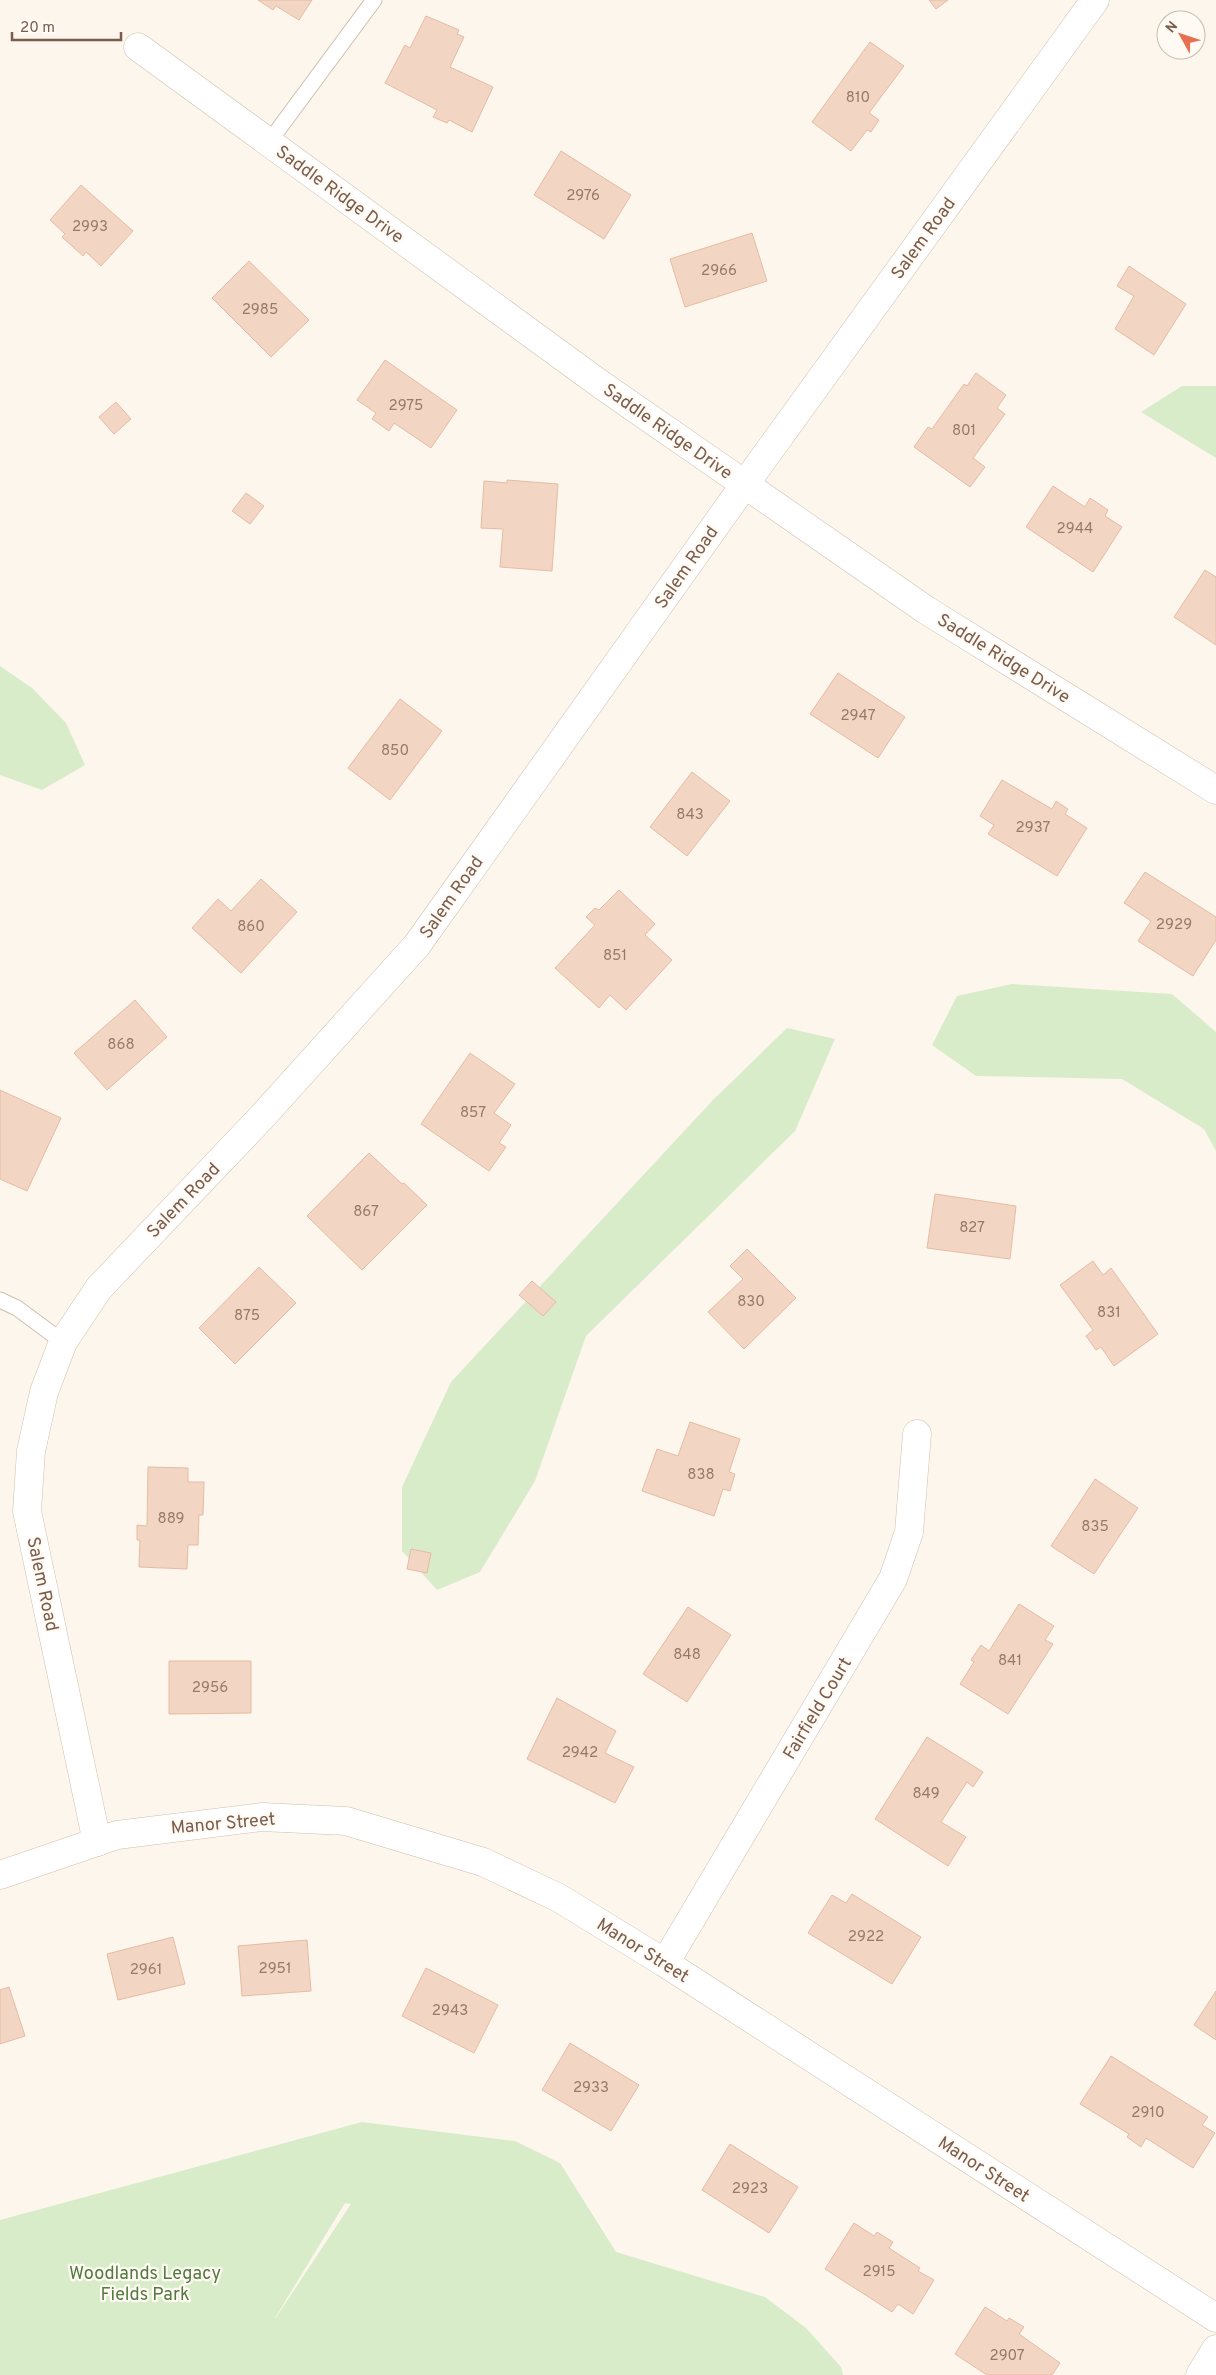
<svg xmlns="http://www.w3.org/2000/svg" width="1216" height="2375" font-family="Overpass,sans-serif">
<style>
.green{fill:#d8ecc9;fill-rule:evenodd}
.building{fill:#f3d5c3;stroke:#e6bba3}
.lines{fill:none;stroke-linecap:round;stroke-linejoin:round}
.lane-casing{stroke:#d1beb0;stroke-width:17}
.street-casing{stroke:#d1beb0;stroke-width:29}
.lane{stroke:#fff;stroke-width:15}
.street{stroke:#fff;stroke-width:28}
.labels{text-anchor:middle;stroke-width:4.5;stroke-linejoin:round;paint-order:stroke}
.number-label{font-size:15px;fill:#987a6a}
.street-label{font-size:18px;fill:#7a5c4d;stroke:#fffaf3}
.park-label{font-size:18px;fill:#537a41;stroke:#fffaf3}
</style>
<rect width="100%" height="100%" fill="#fdf6ec"/>
<!-- green -->
<g class="green">
<polygon points="1182,386 1216,386 1216,458 1141,412"/>
<polygon points="0,666 32,688 66,723 85,765 42,790 0,775"/>
<polygon points="1012,984 1172,994 1216,1032 1216,1151 1204,1129 1122,1079 976,1076 932,1045 957,996"/>
<polygon points="787,1028 835,1039 795,1131 586,1336 535,1481 480,1572 437,1590 402,1551 402,1487 451,1382 713,1100"/>
<path d="M 362,2122 L 515,2141 L 560,2163 L 616,2252 L 765,2297 L 806,2328 L 841,2367 L 843,2375 L 0,2375 L 0,2220 ZM 345,2203 L 351,2204 L 275,2319 L 275,2318 Z"/>
</g>
<!-- building -->
<g class="building">
<polygon points="258,0 312,0 299,20 276,6 273,10"/>
<polygon points="929,0 948,0 936,9"/>
<polygon points="426,16 459,30 457,34 464,37 450,67 493,87 472,132 449,120 447,123 433,117 437,110 385,83 405,45 410,48"/>
<polygon points="870,42 904,66 869,113 879,120 871,132 867,130 851,151 812,122"/>
<polygon points="561,151 631,195 604,239 534,195"/>
<polygon points="81,185 133,231 101,266 86,252 83,256 62,237 65,234 50,220"/>
<polygon points="752,233 767,281 685,307 670,259"/>
<polygon points="249,261 309,320 271,357 212,298"/>
<polygon points="1129,266 1186,304 1154,355 1115,329 1134,296 1117,286"/>
<polygon points="385,360 457,410 431,448 394,423 389,431 372,419 376,413 357,400"/>
<polygon points="976,373 1006,395 997,408 1005,414 973,458 985,467 970,487 914,447 928,427 932,429 964,384 967,386"/>
<polygon points="116,402 131,419 114,434 99,417"/>
<polygon points="507,480 558,484 552,571 500,567 503,529 481,528 484,481 507,483"/>
<polygon points="1053,486 1085,507 1090,498 1108,510 1105,516 1122,527 1093,572 1026,527"/>
<polygon points="246,493 264,506 250,524 232,511"/>
<polygon points="1205,570 1216,577 1216,645 1174,617"/>
<polygon points="838,673 905,717 878,758 810,714"/>
<polygon points="400,699 442,731 390,800 348,768"/>
<polygon points="692,772 730,801 687,856 650,827"/>
<polygon points="1002,780 1052,809 1056,801 1068,809 1065,814 1087,828 1057,876 988,834 994,825 980,816"/>
<polygon points="1145,872 1216,917 1216,940 1193,976 1138,941 1151,921 1124,903"/>
<polygon points="261,879 297,912 241,973 192,928 218,899 231,911"/>
<polygon points="619,890 655,924 645,935 672,960 626,1010 610,995 599,1008 555,968 595,925 586,917 595,908 599,910"/>
<polygon points="135,1000 167,1037 107,1090 74,1053"/>
<polygon points="470,1053 515,1084 494,1113 511,1125 499,1143 506,1147 489,1171 421,1124"/>
<polygon points="0,1090 61,1118 27,1191 0,1179"/>
<polygon points="369,1153 402,1184 404,1183 427,1205 362,1270 307,1216"/>
<polygon points="935,1194 1016,1206 1010,1259 927,1248"/>
<polygon points="747,1249 796,1298 744,1349 708,1312 743,1279 730,1266"/>
<polygon points="1093,1261 1103,1275 1111,1268 1158,1334 1114,1366 1101,1347 1096,1350 1086,1336 1093,1330 1060,1285"/>
<polygon points="259,1267 296,1303 235,1364 199,1328"/>
<polygon points="532,1281 556,1302 543,1316 519,1295"/>
<polygon points="690,1422 740,1439 729,1472 735,1474 730,1491 723,1489 714,1516 642,1491 657,1449 678,1456"/>
<polygon points="148,1467 188,1468 188,1482 204,1482 203,1515 199,1515 198,1545 188,1545 187,1569 139,1567 140,1540 137,1540 137,1525 147,1526"/>
<polygon points="1095,1479 1138,1508 1094,1574 1051,1546"/>
<polygon points="411,1549 431,1553 427,1573 407,1569"/>
<polygon points="1019,1604 1054,1626 1045,1640 1053,1644 1008,1714 960,1684 974,1662 971,1660 981,1645 989,1651"/>
<polygon points="688,1607 731,1635 687,1702 643,1674"/>
<polygon points="169,1661 251,1661 251,1713 169,1714"/>
<polygon points="557,1698 616,1731 605,1753 634,1767 615,1803 527,1759"/>
<polygon points="927,1737 983,1772 973,1787 967,1782 941,1822 966,1837 948,1866 875,1819"/>
<polygon points="852,1894 921,1937 892,1984 808,1933 832,1895 846,1903"/>
<polygon points="173,1937 185,1984 118,2000 107,1954"/>
<polygon points="307,1940 311,1991 242,1996 238,1946"/>
<polygon points="426,1968 498,2005 474,2053 402,2016"/>
<polygon points="9,1987 25,2036 0,2044 0,1990"/>
<polygon points="1216,1991 1216,2040 1194,2025"/>
<polygon points="570,2043 639,2085 611,2131 542,2090"/>
<polygon points="1111,2056 1208,2117 1202,2125 1215,2133 1193,2168 1146,2138 1141,2147 1127,2137 1129,2134 1080,2104"/>
<polygon points="730,2144 798,2187 769,2233 702,2190"/>
<polygon points="854,2223 874,2236 877,2232 893,2242 889,2248 920,2268 918,2271 934,2280 913,2314 898,2304 892,2312 825,2269"/>
<polygon points="985,2307 1007,2321 1009,2318 1024,2327 1019,2334 1060,2363 1052,2375 987,2375 955,2354"/>
</g>
<g class="lines">
<!-- lane casing -->
<g class="lane-casing">
<g id="lane">
<polyline points="269,142 374,0"/>
<polyline points="0,1300 17,1308 63,1342"/>
</g>
</g>
<!-- street casing -->
<g class="street-casing">
<g id="street">
<polyline points="138,47 603,386 926,610 1216,790"/>
<polyline points="97,1842 27,1511 31,1451 44,1392 63,1342 99,1288 260,1119 417,945 745,484 1095,0"/>
<polyline points="0,1875 117,1835 262,1817 346,1821 483,1862 559,1898 665,1963 1216,2318"/>
<polyline points="665,1963 893,1579 909,1532 917,1434"/>
<polyline points="1200,2375 1216,2349"/>
</g>
</g>
<!-- lane -->
<use href="#lane" class="lane"/>
<!-- street -->
<use href="#street" class="street"/>
</g>
<g class="labels">
<!-- number labels -->
<g class="number-label">
<text x="858" y="102">810</text>
<text x="583" y="200">2976</text>
<text x="90" y="231">2993</text>
<text x="719" y="275">2966</text>
<text x="260" y="314">2985</text>
<text x="406" y="410">2975</text>
<text x="964" y="435">801</text>
<text x="1075" y="533">2944</text>
<text x="858" y="720">2947</text>
<text x="395" y="755">850</text>
<text x="690" y="819">843</text>
<text x="1033" y="832">2937</text>
<text x="1174" y="929">2929</text>
<text x="251" y="931">860</text>
<text x="615" y="960">851</text>
<text x="121" y="1049">868</text>
<text x="473" y="1117">857</text>
<text x="366" y="1216">867</text>
<text x="972" y="1232">827</text>
<text x="751" y="1306">830</text>
<text x="1109" y="1317">831</text>
<text x="247" y="1320">875</text>
<text x="701" y="1479">838</text>
<text x="171" y="1523">889</text>
<text x="1095" y="1531">835</text>
<text x="687" y="1659">848</text>
<text x="1010" y="1665">841</text>
<text x="210" y="1692">2956</text>
<text x="580" y="1757">2942</text>
<text x="926" y="1798">849</text>
<text x="866" y="1941">2922</text>
<text x="275" y="1973">2951</text>
<text x="146" y="1974">2961</text>
<text x="450" y="2015">2943</text>
<text x="591" y="2092">2933</text>
<text x="1148" y="2117">2910</text>
<text x="750" y="2193">2923</text>
<text x="879" y="2276">2915</text>
<text x="1007" y="2360">2907</text>
</g>
<!-- street labels -->
<g class="street-label">
<text transform="translate(340 194) rotate(36)" y="6">Saddle Ridge Drive</text>
<text transform="translate(923 238) rotate(-54)" y="6">Salem Road</text>
<text transform="translate(668 431) rotate(35)" y="6">Saddle Ridge Drive</text>
<text transform="translate(686 567) rotate(-55)" y="6">Salem Road</text>
<text transform="translate(1004 658) rotate(32)" y="6">Saddle Ridge Drive</text>
<text transform="translate(451 897) rotate(-55)" y="6">Salem Road</text>
<text transform="translate(183 1200) rotate(-46)" y="6">Salem Road</text>
<text transform="translate(43 1584) rotate(78)" y="6">Salem Road</text>
<text transform="translate(817 1708) rotate(-59)" y="6">Fairfield Court</text>
<text transform="translate(223 1823) rotate(-5)" y="6">Manor Street</text>
<text transform="translate(643 1950) rotate(32)" y="6">Manor Street</text>
<text transform="translate(984 2169) rotate(33)" y="6">Manor Street</text>
</g>
<!-- park labels -->
<g class="park-label">
<text x="145" y="2279">Woodlands Legacy<tspan x="145" dy="21">Fields Park</tspan></text>
</g>
</g>
<!-- north arrow -->
<g transform="translate(1181 35) rotate(310)"><circle r="24" fill="#fffaf3" stroke="#cabbb1"/>
<path d="M0-4L9 19L0 12L-9 19Z" fill="#e76f51"/>
<text y="-8" font-size="14" font-weight="bold" text-anchor="middle" fill="#7a5c4d">N</text>
</g>
<!-- scale -->
<path d="M12 32v8h109v-8" fill="none" stroke="#7a5c4d" stroke-width="2.5"/>
<text x="20" y="32" font-size="15" fill="#7a5c4d" stroke="#fffaf3" stroke-width="4" paint-order="stroke">20 m</text>
</svg>
